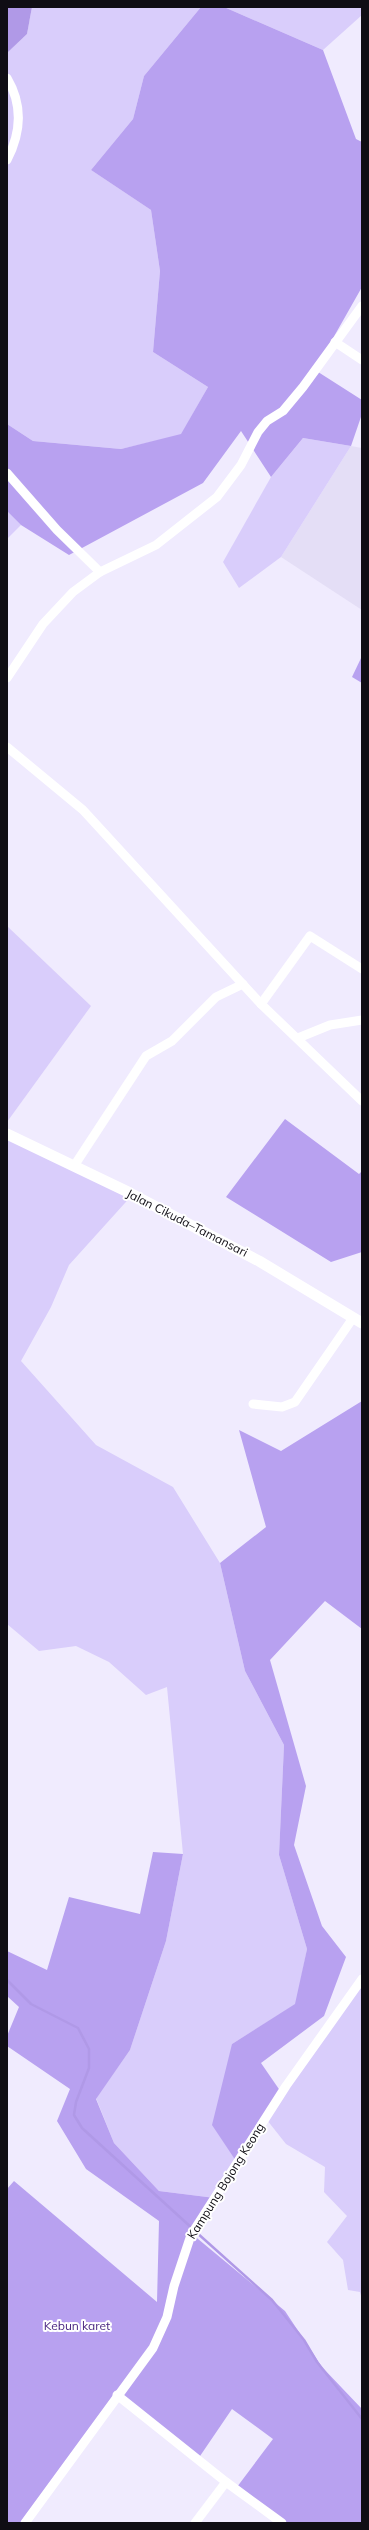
<svg xmlns="http://www.w3.org/2000/svg" width="369" height="2530" font-family="Mulish,sans-serif">
<style>
.built{fill:#e4def6}
.green{fill:#d9cdfb}
.forest{fill:#b8a1f0}
.water{fill:#b099e7}
.lines{fill:none;stroke-linecap:round;stroke-linejoin:round}
.stream{stroke:#b099e7;stroke-width:2.5}
.minor{stroke:#fff;stroke-width:9}
.tertiary{stroke:#fff;stroke-width:11}
.labels{text-anchor:middle;stroke-width:4;stroke-linejoin:round;paint-order:stroke}
.street-label{font-size:12px;fill:#0f0d14;stroke:#fff}
.park-label{font-size:12px;fill:#492680;stroke:#fff}
</style>
<rect width="100%" height="100%" fill="#f0ebfe"/>
<!-- built -->
<polygon class="built" points="351,446 362,448 362,610 281,557"/>
<!-- green -->
<g class="green">
<polygon points="32,7 201,7 144,76 133,119 91,170 151,210 160,271 153,352 208,387 181,435 121,449 33,441 7,424 7,53 27,34"/>
<polygon points="224,7 362,7 362,15 323,50"/>
<polygon points="303,438 351,446 281,557 239,588 223,562 271,477"/>
<polygon points="7,511 21,525 7,539"/>
<polygon points="7,926 91,1006 7,1122"/>
<polygon points="7,1135 134,1193 69,1265 51,1307 21,1361 96,1445 173,1487 220,1563 245,1671 284,1745 279,1855 307,1949 296,2004 232,2044 238,2164 215,2198 159,2191 114,2143 96,2098 130,2050 166,1941 183,1854 167,1687 146,1695 109,1662 76,1646 39,1651 7,1624"/>
<polygon points="362,1983 362,2299 360,2292 348,2290 343,2260 327,2242 347,2216 324,2192 325,2167 286,2144 267,2120"/>
</g>
<!-- forest -->
<g class="forest">
<polygon points="201,7 224,7 323,50 356,139 362,142 362,287 315,370 362,400 362,414 351,446 303,438 271,477 241,431 203,483 69,555 21,525 7,511 7,424 33,441 121,449 181,434 208,387 153,352 160,271 151,210 91,170 133,119 144,76"/>
<polygon points="362,656 362,683 352,677"/>
<polygon points="285,1119 359,1174 362,1171 362,1252 331,1262 226,1197"/>
<polygon points="362,1401 362,1629 325,1601 270,1660 306,1786 294,1845 322,1926 346,1957 324,2016 261,2063 283,2095 238,2164 212,2125 232,2044 295,2004 307,1949 279,1855 284,1745 245,1671 220,1563 266,1527 239,1430 281,1451"/>
<polygon points="153,1852 183,1854 166,1941 130,2050 96,2099 114,2143 159,2191 215,2198 192,2234 285,2311 322,2367 362,2409 362,2523 282,2523 237,2487 273,2439 232,2409 198,2459 116,2392 20,2523 7,2523 7,2189 14,2181 157,2302 159,2221 86,2169 57,2121 70,2089 7,2046 7,2036 19,2007 7,1996 7,1951 47,1970 69,1897 140,1914"/>
</g>
<!-- water -->
<polygon class="water" points="7,7 32,7 27,34 7,53"/>
<g class="lines">
<!-- stream -->
<g class="stream">
<polyline points="7,1980 31,2004 78,2028 89,2049 89,2068 76,2102 74,2115 82,2128 193,2229"/>
<polyline points="196,2232 272,2300 304,2340 317,2362 362,2419"/>
</g>
<!-- minor -->
<g class="minor">
<path d="M 7,78 C 23,105 21,133 7,160"/>
<polyline points="335,342 362,360"/>
<polyline points="7,473 57,530 100,572"/>
<polyline points="7,678 43,624 73,592 100,572 156,545 217,497 241,465 258,432 267,421 283,411 303,387 362,306"/>
<polyline points="7,747 83,810 261,1004 362,1101"/>
<polyline points="261,1004 310,936 362,969"/>
<polyline points="298,1038 330,1025 362,1020"/>
<polyline points="74,1166 146,1056 172,1041 216,997 243,984"/>
<polyline points="253,1404 282,1407 295,1402 353,1318"/>
<polyline points="117,2395 226,2482 282,2523"/>
<polyline points="25,2523 153,2348 167,2317 174,2286 191,2235 286,2086 362,1979"/>
<polyline points="195,2523 226,2482"/>
</g>
<!-- tertiary -->
<polyline class="tertiary" points="7,1134 128,1192 259,1261 362,1323"/>
</g>
<g class="labels">
<!-- street labels -->
<g class="street-label">
<text transform="translate(187 1223) rotate(27)" y="4">Jalan Cikuda–Tamansari</text>
<text transform="translate(226 2181) rotate(-58)" y="4">Kampung Bojong Keong</text>
</g>
<!-- park labels -->
<g class="park-label">
<text x="77" y="2330">Kebun karet</text>
</g>
</g>
<!-- border -->
<rect width="369" height="2530" fill="none" stroke="#0f0d14" stroke-width="16"/>
</svg>
